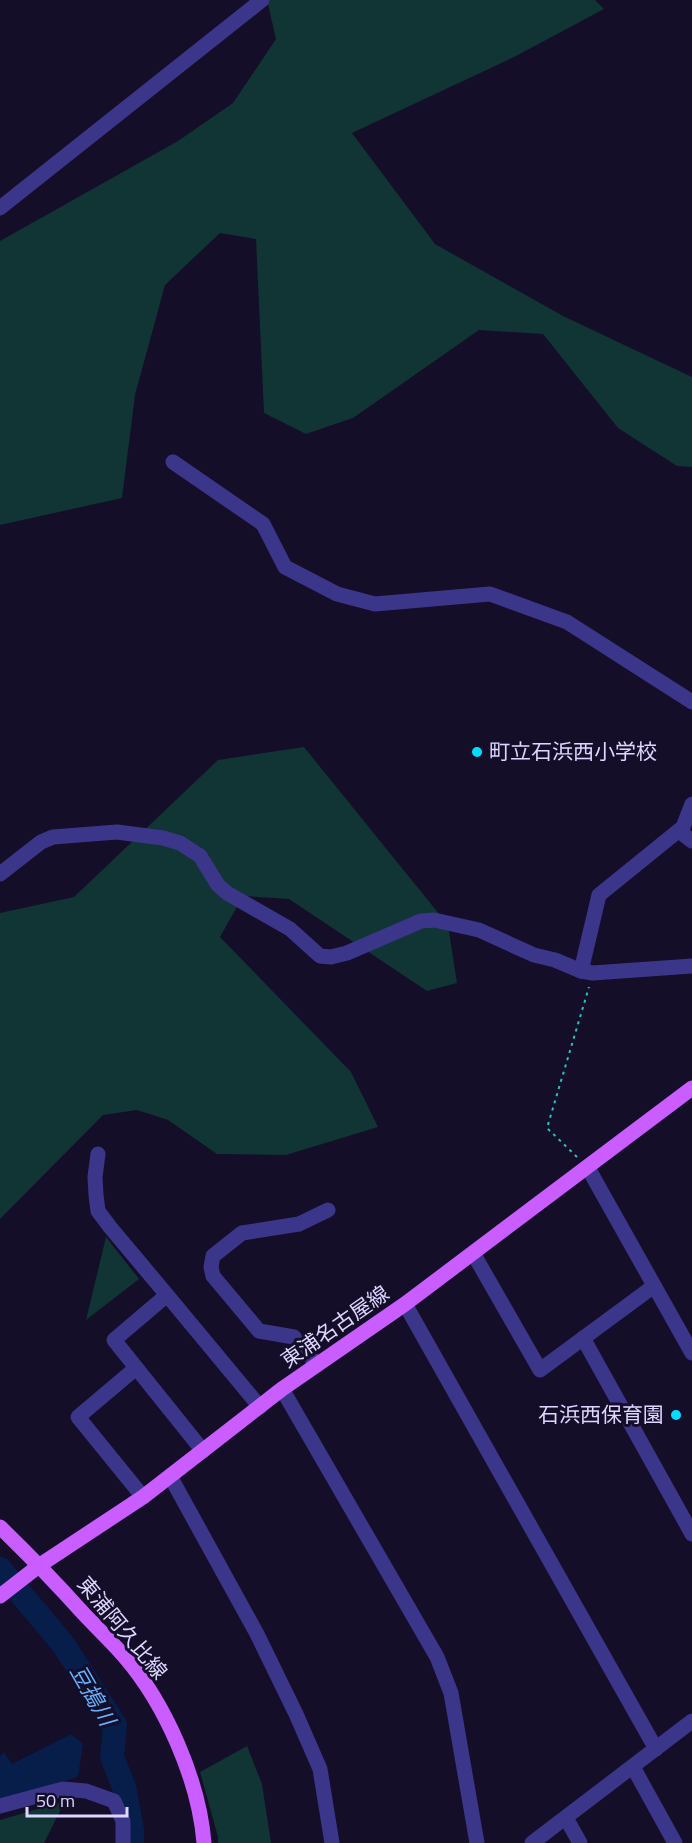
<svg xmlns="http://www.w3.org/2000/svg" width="692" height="1843" font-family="'Titillium Web','Noto Sans JP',sans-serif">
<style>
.green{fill:#113434}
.water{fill:#071d4a}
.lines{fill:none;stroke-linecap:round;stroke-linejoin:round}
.river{stroke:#071d4a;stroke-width:24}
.path{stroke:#27c3bf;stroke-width:2;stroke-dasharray:3 4.5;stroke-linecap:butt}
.minor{stroke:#3c368b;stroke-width:15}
.major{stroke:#c95dff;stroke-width:15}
.poi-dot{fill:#02dcff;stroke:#140e29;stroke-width:2}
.labels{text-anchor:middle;stroke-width:6;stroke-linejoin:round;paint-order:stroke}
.poi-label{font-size:21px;fill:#ddd6ff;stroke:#140e29;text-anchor:start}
.street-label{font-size:21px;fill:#ddd6ff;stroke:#140e29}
.water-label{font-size:22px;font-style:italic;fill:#64b2ff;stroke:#140e29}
</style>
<rect width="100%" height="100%" fill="#140e29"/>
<!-- green -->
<g class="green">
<polygon points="267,0 595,0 604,9 514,57 352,133 435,244 563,316 692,377 692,467 677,466 618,428 543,334 479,330 353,418 306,434 264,413 256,239 220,233 165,285 135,395 122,498 0,525 0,241 178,141 233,103 276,39"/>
<polygon points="304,747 448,925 457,983 427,991 289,899 243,896 220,937 351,1072 378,1127 286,1155 217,1154 168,1120 137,1110 103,1115 0,1219 0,913 74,897 218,760"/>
<polygon points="106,1237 139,1279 86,1320"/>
<polygon points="247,1746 262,1784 271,1843 218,1843 218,1837 200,1772"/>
<polygon points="65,1801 44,1843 0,1843 0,1820"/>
</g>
<!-- water -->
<polygon class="water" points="71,1734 83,1744 78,1777 0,1802 0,1756 4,1752 12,1764"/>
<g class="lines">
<!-- river -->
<polyline class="river" points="0,1569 63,1644 115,1725 112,1757 124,1787 132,1829 132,1843"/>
<!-- path -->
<polyline class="path" points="577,1157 547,1128 589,987"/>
<!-- minor -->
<g class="minor">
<polyline points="0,208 262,0"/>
<polyline points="173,462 263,524 285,567 337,594 375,604 490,594 567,622 692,702"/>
<polyline points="679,831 692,841"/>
<polyline points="0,874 41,842 53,837 117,832 163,838 180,843 200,856 218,885 227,893 290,929 320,956 331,957 347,953 421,921 434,920 479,930 534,955 555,960 581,971 593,973 692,966"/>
<polyline points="581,971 599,895 683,827 692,804"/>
<polyline points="98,1154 95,1177 96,1195 98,1211 110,1227 167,1295"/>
<polyline points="588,1168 692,1353"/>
<polyline points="473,1253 540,1370 654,1286"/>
<polyline points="405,1304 656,1749"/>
<polyline points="583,1338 692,1534"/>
<polyline points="317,1365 294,1337 259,1331 213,1276 211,1267 213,1256 242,1233 299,1224 328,1210"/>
<polyline points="136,1368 78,1417 143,1497"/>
<polyline points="282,1389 437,1657 451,1693 477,1843"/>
<polyline points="203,1451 114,1340 167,1295 260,1407"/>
<polyline points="170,1476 257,1634 296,1714 320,1769 332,1843"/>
<polyline points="633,1767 675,1843"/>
<polyline points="0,1806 63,1789 86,1791 114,1801 123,1821 123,1843"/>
<polyline points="566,1818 580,1843"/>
<polyline points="532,1843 692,1721"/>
</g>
<!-- major -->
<g class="major">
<path d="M 0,1527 C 29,1555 56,1583 83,1613 C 96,1627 111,1641 124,1656 C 165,1703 199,1780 204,1843"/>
<polyline points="0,1596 40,1565 143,1497 282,1389 405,1304 692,1088"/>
</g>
</g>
<!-- markers -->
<g class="poi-dot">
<circle cx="477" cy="752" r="6"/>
<circle cx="676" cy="1415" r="6"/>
</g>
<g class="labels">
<!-- poi labels -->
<g class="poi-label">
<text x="489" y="759">町立石浜西小学校</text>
<text x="664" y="1422" text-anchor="end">石浜西保育園</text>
</g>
<!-- street labels -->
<g class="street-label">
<text transform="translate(335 1327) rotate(-35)" y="7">東浦名古屋線</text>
<text transform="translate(122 1628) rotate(50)" y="7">東浦阿久比線</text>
</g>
<!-- water labels -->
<g class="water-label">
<text transform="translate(93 1695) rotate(60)" y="8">豆搗川</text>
</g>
</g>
<!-- scale -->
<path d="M27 1807v9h100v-9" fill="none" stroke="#ddd6ff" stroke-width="3"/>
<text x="36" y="1807" font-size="18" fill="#ddd6ff" stroke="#140e29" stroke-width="4.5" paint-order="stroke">50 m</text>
</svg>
